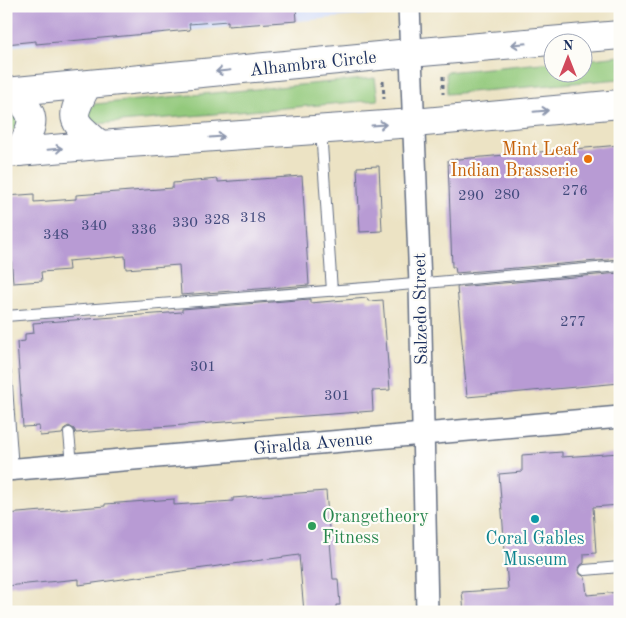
<svg xmlns="http://www.w3.org/2000/svg" width="626" height="618" font-family="'Old Standard TT',serif">
<style>
.built{fill:#d0daf9}
.green{fill:#93c97b;stroke:#577c6c}
.building{fill:#b89bd4}
.lines{fill:none;stroke-linecap:round;stroke-linejoin:round}
.lane-casing{stroke:#646e82;stroke-width:12}
.street-casing{stroke:#646e82;stroke-width:24}
.secondary-casing{stroke:#646e82;stroke-width:30}
.path{stroke:#646e82;stroke-width:3;stroke-dasharray:4 4;stroke-linecap:butt}
.lane{stroke:#fff;stroke-width:10}
.street{stroke:#fff;stroke-width:21}
.secondary{stroke:#fff;stroke-width:28}
.oneway{stroke:#8d97ae}
.food-dot{fill:#e8710a;stroke:#fdfcf7;stroke-width:2}
.culture-dot{fill:#0f9aa8;stroke:#fdfcf7;stroke-width:2}
.leisure-dot{fill:#2e9e5b;stroke:#fdfcf7;stroke-width:2}
.labels{text-anchor:middle;stroke-width:4.5;stroke-linejoin:round;paint-order:stroke}
.number-label{font-size:15px;fill:#424a7c}
.street-label{font-size:18px;fill:#1b2f5e;stroke:#fdfcf7}
.food-label{font-size:18px;fill:#c56008;stroke:#fdfcf7;text-anchor:end}
.leisure-label{font-size:18px;fill:#27864d;stroke:#fdfcf7;text-anchor:start}
.culture-label{font-size:18px;fill:#0d838f;stroke:#fdfcf7}
</style>
<rect width="100%" height="100%" fill="#fdfcf7"/>
<filter id="ink" filterUnits="userSpaceOnUse"><feTurbulence type="fractalNoise" baseFrequency=".02" numOctaves="2"/><feDisplacementMap in="SourceGraphic" scale="10" xChannelSelector="R" yChannelSelector="G"/><feConvolveMatrix kernelMatrix="1 2 1 2 8 2 1 2 1" color-interpolation-filters="sRGB"/></filter>
<filter id="wash" filterUnits="userSpaceOnUse"><feTurbulence type="fractalNoise" baseFrequency=".0096" numOctaves="4" result="noise"/><feDisplacementMap in="SourceGraphic" scale="20" xChannelSelector="R" yChannelSelector="G"/><feGaussianBlur stdDeviation="1.12" result="paint"/><feColorMatrix in="noise" values="0 0 0 0 0 0 0 0 0 0 0 0 0 0 0 0 0 1.4 0 .05"/><feComposite in="paint" operator="in"/></filter>
<g filter="url(#wash)">
<rect width="100%" height="100%" fill="#ece3c4"/>
<!-- built -->
<polygon class="built" points="6,6 377,6 378,14 6,47"/>
<!-- green -->
<g class="green">
<polygon points="620,56 620,79 447,94 446,72 553,62 554,72 584,72 584,60"/>
<polygon points="375,78 378,100 97,124 90,121 87,116 89,109 95,104"/>
<polygon points="6,111 17,114 19,120 18,127 12,131 6,132"/>
</g>
<g id="blocks">
<!-- building -->
<g class="building">
<polygon points="6,6 296,6 297,21 228,26 228,21 189,24 190,30 36,44 36,41 6,44"/>
<polygon points="620,145 620,259 456,273 455,267 452,267 448,160"/>
<polygon points="379,166 382,231 360,232 357,167"/>
<polygon points="302,176 309,285 181,295 179,265 126,269 125,256 68,261 69,270 41,272 42,281 13,283 7,196 34,194 34,202 76,199 76,195 173,188 173,183 218,179 218,182"/>
<polygon points="620,273 620,383 467,397 457,287"/>
<polygon points="367,298 368,301 383,300 390,390 372,391 373,411 76,433 74,429 69,426 65,428 62,434 40,436 39,426 23,427 17,342 25,341 25,334 34,333 33,323 182,312 182,309 310,299 310,303"/>
<polygon points="562,452 562,457 620,453 620,505 593,507 596,553 584,554 584,563 581,565 578,570 580,574 585,577 587,595 620,592 620,612 464,612 462,592 508,589 499,474 522,472 522,455"/>
<polygon points="326,491 333,579 338,579 340,605 336,605 336,612 304,612 299,555 79,585 79,579 6,586 6,514 105,506 105,504 174,499 174,505 233,501 233,498"/>
</g>
</g>
</g>
<g filter="url(#ink)">
<use href="#blocks" fill-opacity="0" stroke="#646e82" stroke-width="1"/>
<g class="lines">
<!-- lane casing -->
<g class="lane-casing">
<g id="lane">
<polyline points="321,130 332,291"/>
<polyline points="6,316 391,286 620,266"/>
<polyline points="6,373 13,469"/>
<polyline points="69,433 72,464"/>
<polyline points="585,570 620,567"/>
</g>
</g>
<!-- street casing -->
<g class="street-casing">
<g id="street">
<polyline points="409,6 420,284 427,612"/>
<polyline points="6,470 620,417"/>
</g>
</g>
<!-- secondary casing -->
<g class="secondary-casing">
<g id="secondary">
<path d="M 87,85 C 69,120 70,119 100,145"/>
<polyline points="6,92 410,53 620,35"/>
<path d="M 13,92 C 38,118 35,121 19,152"/>
<polyline points="6,153 100,145 414,123 620,104"/>
</g>
</g>
<!-- path -->
<g class="path">
<polyline points="443,76 443,94"/>
<polyline points="383,81 384,99"/>
</g>
<!-- lane -->
<use href="#lane" class="lane"/>
<!-- street -->
<use href="#street" class="street"/>
<!-- secondary -->
<use href="#secondary" class="secondary"/>
</g>
<!-- one-way arrows -->
<defs><path id="oneway-shaft" d="M-6 0H5M1.5-3L5.5 0L1.5 3" fill="none" stroke-width="1.6" stroke-linecap="round" stroke-linejoin="round" transform="scale(1.25)"/></defs>
<g class="oneway">
<use href="#oneway-shaft" transform="translate(519 44) rotate(175)"/>
<use href="#oneway-shaft" transform="translate(223 71) rotate(174)"/>
<use href="#oneway-shaft" transform="translate(541 111) rotate(-5)"/>
<use href="#oneway-shaft" transform="translate(379 125) rotate(-4)"/>
<use href="#oneway-shaft" transform="translate(217 137) rotate(-4)"/>
<use href="#oneway-shaft" transform="translate(55 149) rotate(-5)"/>
</g>
</g>
<!-- markers -->
<circle class="food-dot" cx="588" cy="159" r="5"/>
<circle class="culture-dot" cx="535" cy="519" r="5"/>
<circle class="leisure-dot" cx="312" cy="526" r="5"/>
<g class="labels">
<!-- number labels -->
<g class="number-label">
<text x="575" y="195">276</text>
<text x="507" y="199">280</text>
<text x="471" y="200">290</text>
<text x="253" y="222">318</text>
<text x="217" y="224">328</text>
<text x="185" y="227">330</text>
<text x="94" y="230">340</text>
<text x="144" y="234">336</text>
<text x="56" y="239">348</text>
<text x="573" y="326">277</text>
<text x="203" y="371">301</text>
<text x="337" y="400">301</text>
</g>
<!-- street labels -->
<g class="street-label">
<text transform="translate(313 63) rotate(-6)" y="6">Alhambra Circle</text>
<text transform="translate(420 309) rotate(-91)" y="6">Salzedo Street</text>
<text transform="translate(313 443) rotate(-5)" y="6">Giralda Avenue</text>
</g>
<!-- food labels -->
<g class="food-label">
<text x="578" y="155">Mint Leaf<tspan x="578" dy="21">Indian Brasserie</tspan></text>
</g>
<!-- leisure labels -->
<g class="leisure-label">
<text x="322" y="522">Orangetheory<tspan x="322" dy="21">Fitness</tspan></text>
</g>
<!-- culture labels -->
<g class="culture-label">
<text x="535" y="544">Coral Gables<tspan x="535" dy="21">Museum</tspan></text>
</g>
</g>
<!-- margin -->
<rect width="626" height="618" fill="none" stroke="#fdfcf7" stroke-width="25"/>
<!-- north arrow -->
<g transform="translate(568 58)"><circle r="24" fill="#fdfcf7" stroke="#a3aaba"/>
<path d="M0-4L9 19L0 12L-9 19Z" fill="#d1495b"/>
<text y="-8" font-size="14" font-weight="bold" text-anchor="middle" fill="#1b2f5e">N</text>
</g>
</svg>
